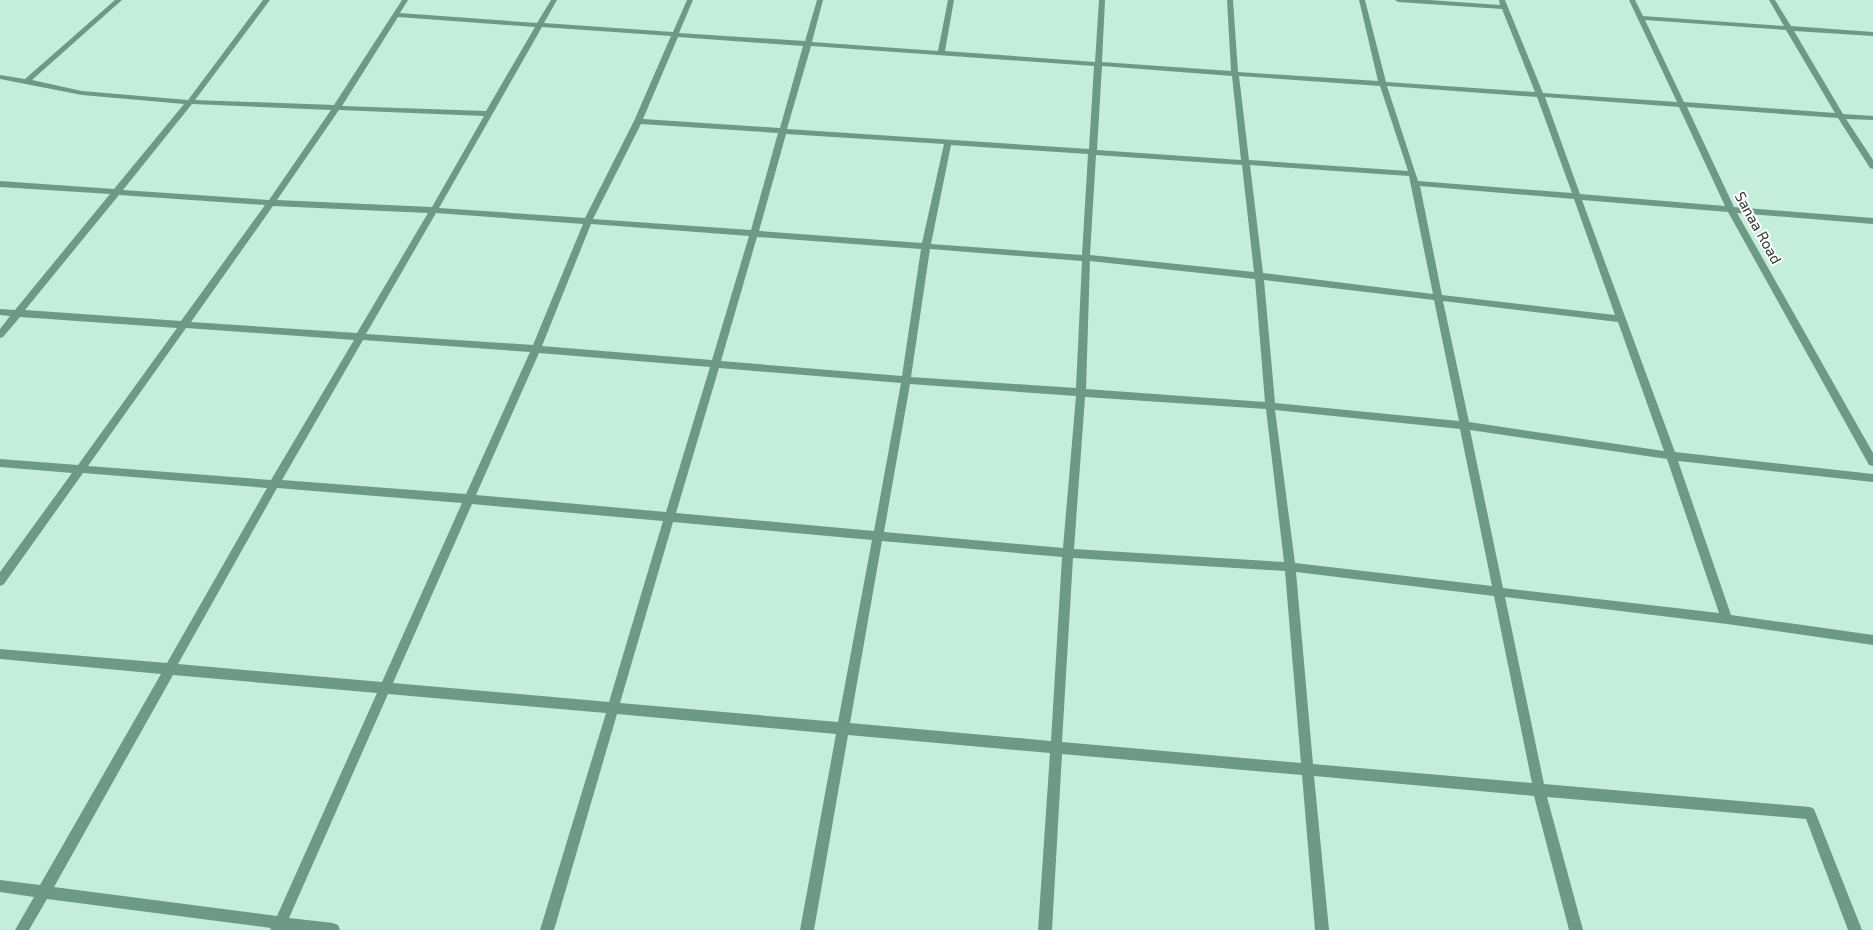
<svg xmlns="http://www.w3.org/2000/svg" width="1873" height="930" font-family="'Exo 2',sans-serif">
<style>
.lines{fill:none;stroke-linecap:round;stroke-linejoin:round}
.street{fill:#6d9a87;fill-rule:evenodd}
.labels{text-anchor:middle;stroke-width:4;stroke-linejoin:round;paint-order:stroke}
.street-label{font-size:15px;fill:#2d3d36;stroke:#fff}
</style>
<rect width="100%" height="100%" fill="#c5eddb"/>
<g class="lines">
<!-- street -->
<path class="street" d="M 115,0 L 122,0 L 32,80 L 82,91 L 188,100 L 263,0 L 270,0 L 195,100 L 334,105 L 402,0 L 408,0 L 400,13 L 537,23 L 551,0 L 557,0 L 544,23 L 673,32 L 687,0 L 693,0 L 679,33 L 805,41 L 817,0 L 823,0 L 812,42 L 938,51 L 948,0 L 954,0 L 945,51 L 1095,62 L 1099,0 L 1105,0 L 1102,62 L 1231,71 L 1227,0 L 1233,0 L 1238,72 L 1378,81 L 1359,0 L 1365,0 L 1386,82 L 1535,92 L 1502,9 L 1398,2 L 1395,0 L 1429,0 L 1500,5 L 1499,0 L 1505,0 L 1543,93 L 1677,102 L 1629,0 L 1635,0 L 1643,16 L 1784,26 L 1769,0 L 1775,0 L 1791,26 L 1873,32 L 1873,36 L 1794,31 L 1843,114 L 1873,116 L 1873,120 L 1846,119 L 1873,160 L 1873,169 L 1870,168 L 1838,118 L 1687,107 L 1734,207 L 1873,218 L 1873,224 L 1737,213 L 1873,453 L 1873,466 L 1869,465 L 1728,212 L 1582,200 L 1675,452 L 1873,474 L 1873,482 L 1678,461 L 1731,615 L 1873,635 L 1873,645 L 1727,624 L 1505,597 L 1544,784 L 1810,807 L 1814,809 L 1862,930 L 1848,930 L 1806,819 L 1547,797 L 1583,930 L 1569,930 L 1534,796 L 1314,776 L 1329,930 L 1315,930 L 1302,775 L 1062,754 L 1052,930 L 1038,930 L 1050,753 L 848,735 L 814,930 L 800,930 L 836,734 L 617,714 L 554,930 L 540,930 L 606,713 L 388,694 L 289,918 L 333,923 L 338,925 L 340,930 L 270,930 L 271,928 L 47,899 L 29,930 L 15,930 L 34,897 L 0,892 L 0,880 L 40,885 L 161,674 L 0,659 L 0,649 L 167,663 L 267,488 L 83,473 L 4,584 L 0,586 L 0,572 L 72,473 L 0,467 L 0,459 L 78,465 L 177,328 L 20,317 L 3,337 L 0,338 L 0,329 L 10,316 L 0,315 L 0,309 L 15,310 L 110,194 L 0,187 L 0,181 L 114,189 L 184,104 L 82,95 L 0,79 L 0,75 L 25,79 ZM 398,17 L 535,27 L 486,111 L 342,106 ZM 1645,20 L 1786,30 L 1835,113 L 1684,102 ZM 542,27 L 671,36 L 634,121 L 585,218 L 439,208 ZM 678,37 L 803,46 L 780,128 L 643,119 ZM 811,46 L 1094,66 L 1089,149 L 787,129 ZM 1102,66 L 1232,76 L 1241,160 L 1097,150 ZM 1239,76 L 1380,86 L 1408,171 L 1249,160 ZM 1387,86 L 1537,97 L 1572,193 L 1418,181 ZM 1545,97 L 1679,107 L 1725,206 L 1580,194 ZM 192,104 L 331,110 L 269,200 L 123,190 ZM 339,110 L 484,116 L 432,207 L 277,200 ZM 641,124 L 778,133 L 751,230 L 593,219 ZM 786,134 L 944,144 L 922,243 L 759,231 ZM 951,145 L 1088,154 L 1082,255 L 931,244 ZM 1096,155 L 1242,165 L 1254,272 L 1090,255 ZM 1250,165 L 1409,176 L 1433,294 L 1263,273 ZM 1420,186 L 1574,199 L 1615,315 L 1442,295 ZM 119,195 L 265,205 L 181,321 L 25,310 ZM 273,206 L 428,213 L 357,333 L 191,322 ZM 436,213 L 583,224 L 533,345 L 366,334 ZM 591,224 L 749,236 L 712,360 L 542,346 ZM 757,237 L 921,249 L 902,376 L 721,361 ZM 930,249 L 1082,261 L 1076,388 L 911,377 ZM 1090,261 L 1255,279 L 1265,402 L 1086,389 ZM 1264,280 L 1434,300 L 1459,421 L 1275,403 ZM 1443,301 L 1618,322 L 1664,451 L 1469,422 ZM 186,328 L 354,340 L 271,480 L 88,466 ZM 363,340 L 530,352 L 466,494 L 282,480 ZM 539,353 L 710,367 L 666,512 L 476,495 ZM 719,368 L 901,383 L 874,531 L 676,513 ZM 910,384 L 1076,396 L 1063,548 L 884,532 ZM 1085,397 L 1266,409 L 1284,562 L 1074,549 ZM 1275,410 L 1460,429 L 1492,586 L 1295,563 ZM 1470,430 L 1667,459 L 1719,613 L 1503,588 ZM 277,488 L 462,503 L 382,682 L 178,664 ZM 472,504 L 663,521 L 609,702 L 393,683 ZM 673,522 L 872,540 L 838,722 L 620,703 ZM 882,541 L 1062,557 L 1051,741 L 850,723 ZM 1073,558 L 1285,571 L 1301,763 L 1062,742 ZM 1296,572 L 1494,596 L 1532,783 L 1313,764 ZM 173,675 L 377,693 L 277,916 L 54,887 Z"/>
</g>
<g class="labels">
<!-- street labels -->
<g class="street-label">
<text transform="translate(1758 228) rotate(61)" y="5">Sanaa Road</text>
</g>
</g>
</svg>
